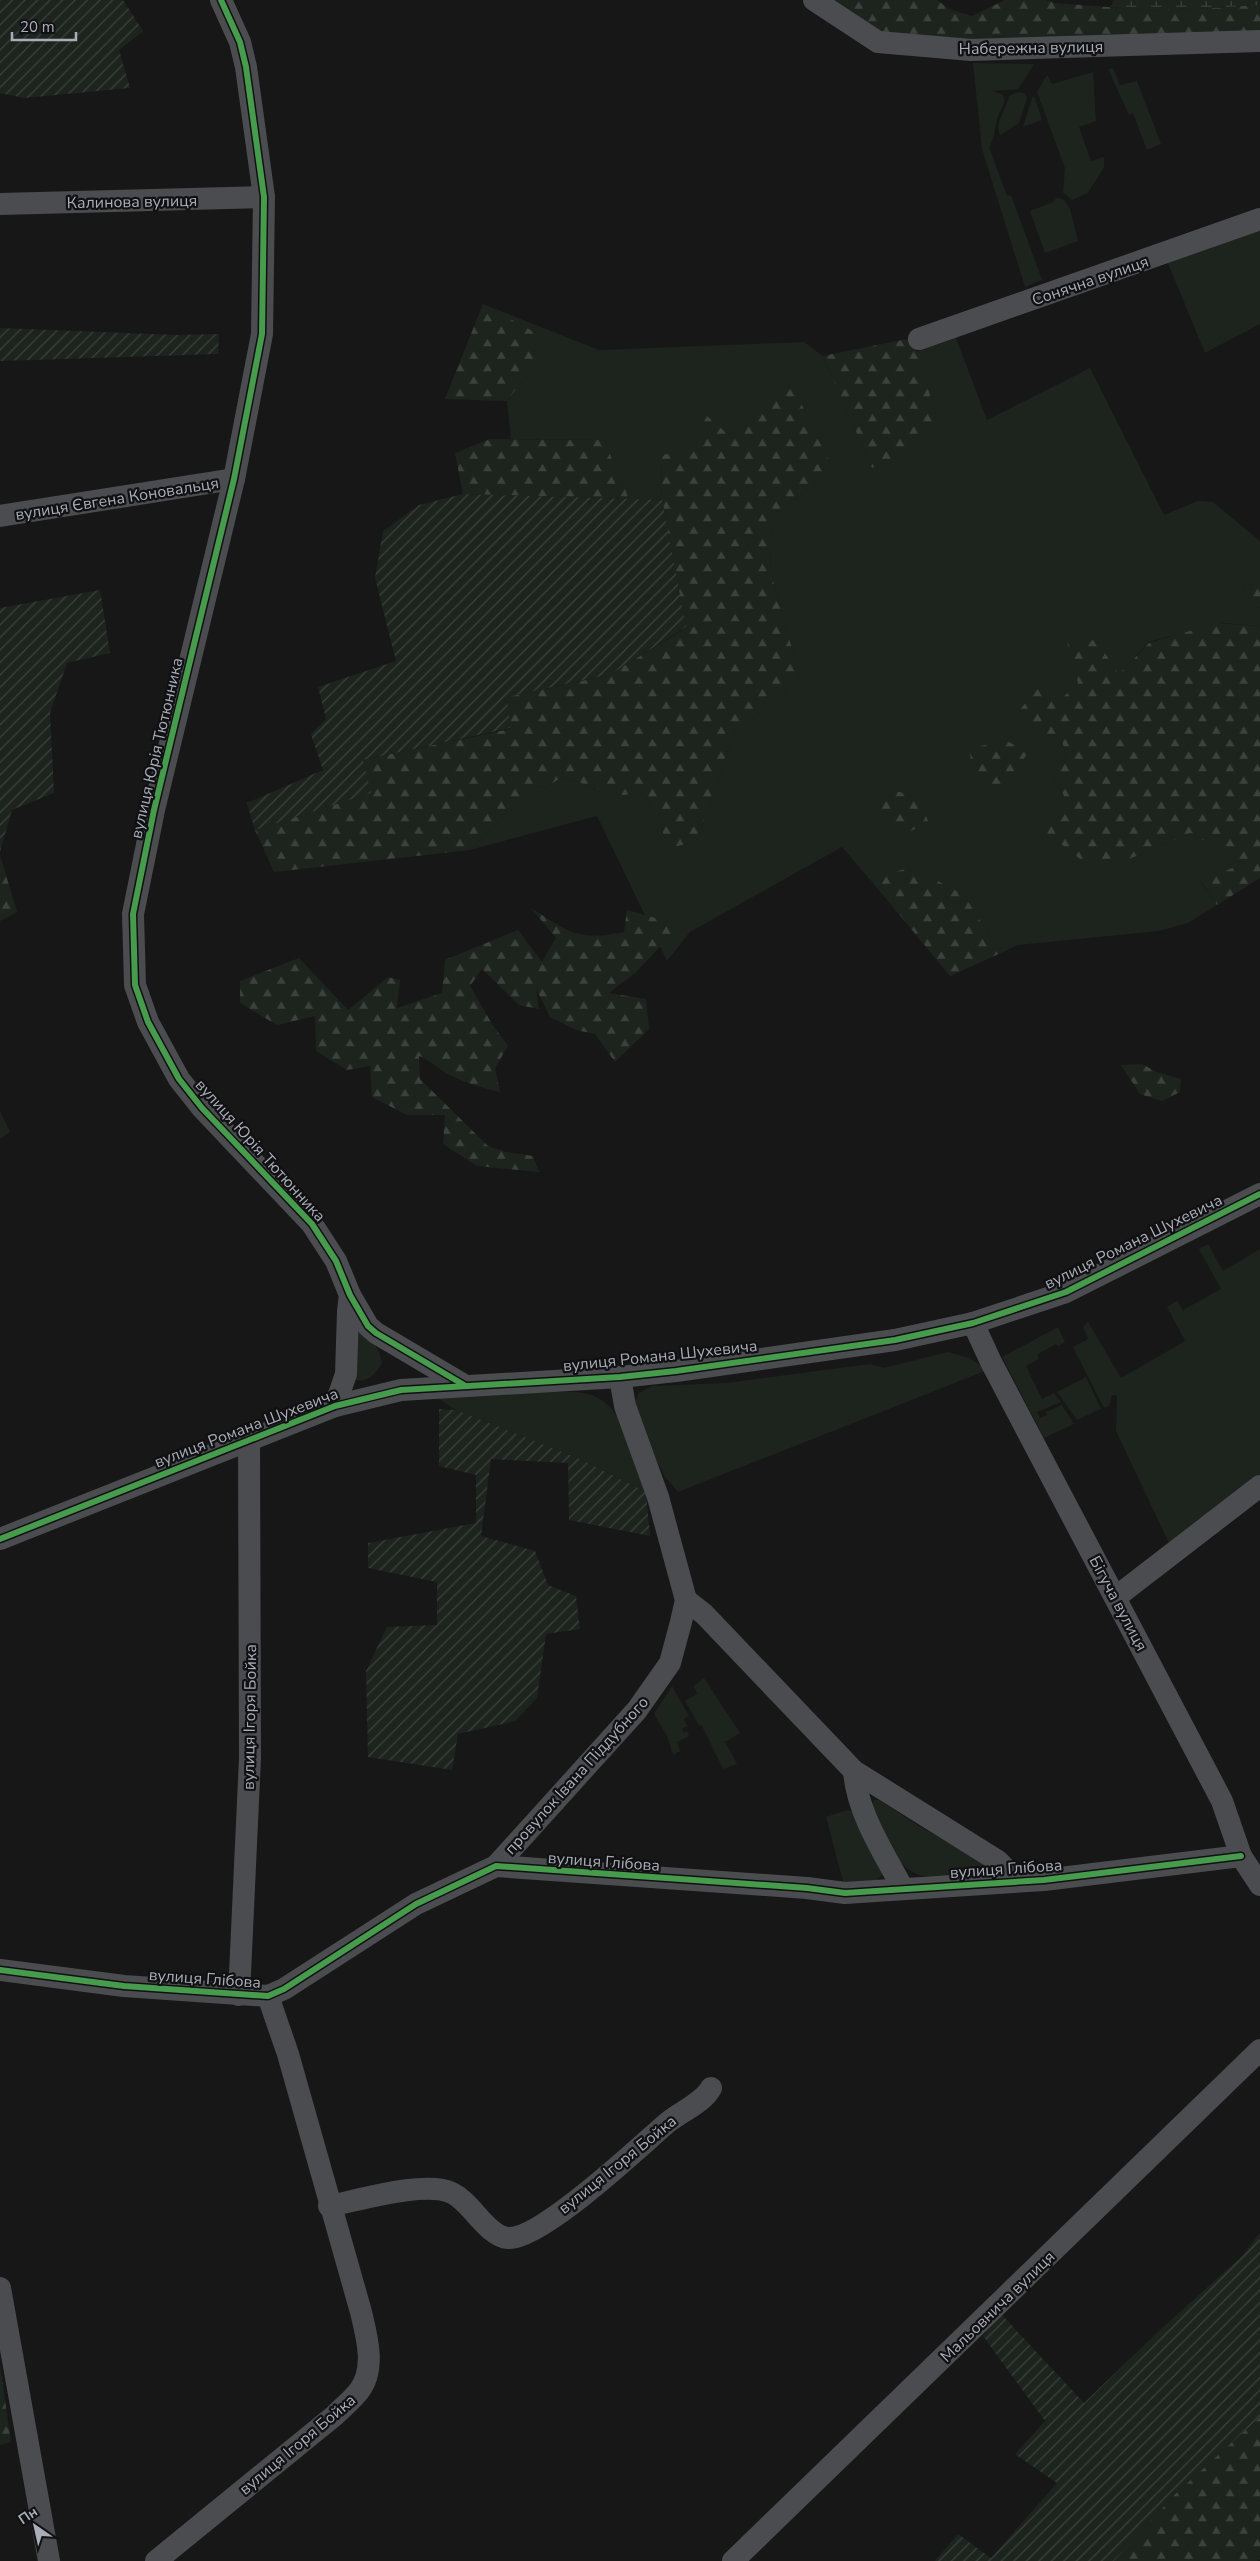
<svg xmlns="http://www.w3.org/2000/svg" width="1260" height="2561" font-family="'Nunito Sans',sans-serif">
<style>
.grass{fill:#1d241e}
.forest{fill:url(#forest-firs)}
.wetland{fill:url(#wetland-marsh)}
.garden{fill:url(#garden-furrows)}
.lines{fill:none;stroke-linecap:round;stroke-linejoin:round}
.minor{stroke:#4b4c50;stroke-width:22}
.cycleway-casing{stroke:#111113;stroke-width:9}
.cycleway{stroke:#469c4c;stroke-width:6}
.labels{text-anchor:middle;stroke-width:4.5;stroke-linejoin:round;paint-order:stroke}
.street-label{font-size:16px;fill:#a8adb8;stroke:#111113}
</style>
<defs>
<pattern id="forest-firs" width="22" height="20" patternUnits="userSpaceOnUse" patternTransform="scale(1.25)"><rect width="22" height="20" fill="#1d241e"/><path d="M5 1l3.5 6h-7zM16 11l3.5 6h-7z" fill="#3b413d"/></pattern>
<pattern id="wetland-marsh" width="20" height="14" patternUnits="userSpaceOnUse" patternTransform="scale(1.25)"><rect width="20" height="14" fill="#1d241e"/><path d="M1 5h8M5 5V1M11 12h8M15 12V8" fill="none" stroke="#3b413d"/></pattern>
<pattern id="garden-furrows" width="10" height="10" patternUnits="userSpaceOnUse" patternTransform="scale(1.25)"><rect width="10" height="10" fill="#1d241e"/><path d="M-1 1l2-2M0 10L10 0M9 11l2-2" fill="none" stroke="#3b413d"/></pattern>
</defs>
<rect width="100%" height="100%" fill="#171717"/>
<!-- grass -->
<g class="grass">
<path d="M 973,63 L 1034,64 L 1018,89 L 994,91 L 1003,95 C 1007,107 999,109 997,120 C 994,132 995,136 989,147 L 1007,196 L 1011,195 L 1042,280 L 1025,287 L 982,149 Z"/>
<polygon points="1113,68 1120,85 1137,81 1161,144 1147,150 1133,113 1129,115 1108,69"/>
<polygon points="1093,72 1096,121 1079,127 1091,161 1104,157 1104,167 1088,193 1072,200 1063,192 1065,168 1037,92 1047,75 1052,84"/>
<path d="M 1018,92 L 1024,93 L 1027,98 L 1019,123 L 1000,135 C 994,123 1007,108 1009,96 Z"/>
<polygon points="1034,96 1042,120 1023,127 1032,98"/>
<polygon points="1056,198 1063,199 1070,209 1078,241 1045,253 1030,211 1053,202"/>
<polygon points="1260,228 1260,324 1205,353 1167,261"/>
<polygon points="483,304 599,350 804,342 823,356 872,468 937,417 916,352 956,338 987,420 1090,368 1164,515 1198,501 1213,502 1260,541 1260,583 1242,587 1256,608 1260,607 1260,626 1222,623 1149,642 1119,674 1067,643 1079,683 1058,702 1014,718 1062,741 1067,759 1050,769 1065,798 1122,862 1191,833 1243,864 1201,882 1217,905 1188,923 1159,931 1018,945 1001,953 964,895 884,875 879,890 842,847 690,932 667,961 597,816 470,850 507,812 564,776 613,796 644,793 670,848 697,841 734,732 801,681 770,569 772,516 834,471 793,388 729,435 707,416 691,445 661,456 662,500 629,499 604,440 511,439 507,401 536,363 536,333"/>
<polygon points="0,1111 10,1132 0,1139"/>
<polygon points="1208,1244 1223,1271 1260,1249 1260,1474 1169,1543 1116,1431 1117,1396 1112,1395 1109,1406 1104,1408 1073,1347 1088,1339 1083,1327 1088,1322 1121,1378 1185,1341 1167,1307 1177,1301 1183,1310 1221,1289 1199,1249"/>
<path d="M 352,1319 C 365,1333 379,1344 382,1363 C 375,1374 368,1383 355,1380 Z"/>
<polygon points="1058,1327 1065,1342 1058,1346 1056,1344 1038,1354 1039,1359 1026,1366 1042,1399 1054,1393 1061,1402 1037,1412 1040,1418 1047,1415 1046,1412 1062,1405 1074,1424 1044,1438 1002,1357"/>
<polygon points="948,1352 969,1358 984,1367 985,1371 678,1492 665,1477 634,1415 634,1404 639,1393 652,1386 726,1383 870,1364 884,1368"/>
<polygon points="1086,1377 1101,1409 1077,1420 1057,1392"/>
<path d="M 541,1392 C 556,1393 577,1390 591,1395 C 626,1406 636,1462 646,1492 L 580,1459 L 456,1410 L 433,1395 Z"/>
<polygon points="704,1678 740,1733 725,1742 737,1764 723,1769 702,1726 699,1725 685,1701 697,1694 694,1686"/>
<polygon points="672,1686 689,1716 684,1719 687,1726 682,1729 684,1733 687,1731 689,1736 677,1742 680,1751 673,1755 667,1736 654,1714"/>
<path d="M 874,1800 L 879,1800 L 919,1826 L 990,1866 L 990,1873 C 906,1882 905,1883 872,1805 Z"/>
<polygon points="847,1810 857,1812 883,1874 875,1882 844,1885 826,1817"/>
</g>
<!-- forest -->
<g class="forest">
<polygon points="825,0 937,0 949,9 972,16 1005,0 1046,0 1055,3 1161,11 1260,5 1260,31 1037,45 881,33"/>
<polygon points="483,304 536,333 536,363 507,401 445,399"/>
<polygon points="912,338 937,417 906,452 872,468 823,356"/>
<polygon points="793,387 834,471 772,516 770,569 801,681 734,732 697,841 670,848 644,793 613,796 564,776 507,812 470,850 274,872 255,830 371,793 362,760 510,729 507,697 609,675 686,628 662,500 661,456 691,445 707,416 729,435"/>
<polygon points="490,439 604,440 629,499 463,494 455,453"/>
<polygon points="1260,583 1260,607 1256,608 1242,587"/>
<polygon points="1217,623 1260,626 1260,878 1217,905 1201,881 1242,864 1191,833 1122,862 1080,859 1041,828 1065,798 1050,769 1067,759 1062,741 1013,718 1038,688 1058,702 1078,683 1067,643 1096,640 1119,674 1149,643"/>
<polygon points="1005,740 1028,752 1007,786 976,789 969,749"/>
<polygon points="883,789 921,796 928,822 900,837 876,818"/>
<polygon points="0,855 17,912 0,921"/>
<polygon points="912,867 964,895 1001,953 950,976 879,890 884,875"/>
<path d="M 531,908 C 569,932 578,942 624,932 L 627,910 L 659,919 L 676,930 L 636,972 L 609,993 L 646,999 L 649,1029 L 615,1062 L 595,1034 L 576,1030 L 550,1017 L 536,989 L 539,1009 L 519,1005 L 482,969 L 470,986 L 492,1024 L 508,1046 L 495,1068 L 500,1092 C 483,1088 465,1083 450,1075 C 439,1070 431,1060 419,1056 L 420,1079 L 488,1146 L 506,1152 L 533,1156 L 539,1172 L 477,1166 L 443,1144 L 445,1115 L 407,1115 L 372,1097 L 370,1066 L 347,1070 L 316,1051 L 315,1016 L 277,1025 L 240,1003 L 240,981 L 299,958 L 348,1010 L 388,977 L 400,980 L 397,1008 L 442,993 L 445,960 L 518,930 L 542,962 L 556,938 Z"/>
<polygon points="1142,1064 1157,1072 1181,1079 1180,1092 1162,1101 1140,1094 1121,1065"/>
<polygon points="0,2365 11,2442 0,2445"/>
<polygon points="1260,2417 1260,2559 1257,2561 1114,2561 1175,2494"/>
</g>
<!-- wetland -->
<polygon class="wetland" points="1113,0 1260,0 1260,5 1161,11 1111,7"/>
<!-- garden -->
<g class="garden">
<polygon points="0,0 123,0 143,31 119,50 130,88 24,98 0,93"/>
<polygon points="0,328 177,335 219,334 218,354 0,361"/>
<polygon points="463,494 662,500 686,627 606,677 607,675 507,697 510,728 363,760 371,793 255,830 247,803 323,770 311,734 326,719 318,687 396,661 375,578 383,531 419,505"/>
<polygon points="100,590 110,653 67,663 50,713 54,793 12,810 0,852 0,608"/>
<polygon points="439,1409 456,1410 580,1459 646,1492 650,1536 569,1520 568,1463 491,1459 481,1536 535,1551 548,1585 576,1596 580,1629 546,1634 537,1698 515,1721 458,1734 452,1770 368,1757 366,1671 387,1627 437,1625 437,1582 368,1568 368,1543 476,1523 476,1475 439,1466"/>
<polygon points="1260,2233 1260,2417 1175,2494 1114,2561 935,2561 958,2534 991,2558 1057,2483 1015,2454 1045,2421 983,2336 1001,2314 1084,2403 1159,2331 1242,2256"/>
</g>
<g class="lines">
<!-- minor -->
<g class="minor">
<polyline points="221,0 240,42 246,67 264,197 262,334 234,479 154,810 133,914 135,985 148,1022 179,1079 202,1108 312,1224 336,1261 350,1295 368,1326 376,1333 464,1385"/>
<polyline points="814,0 878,42 971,50 1260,41"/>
<polyline points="0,204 264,197"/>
<polyline points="919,339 1260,219"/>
<polyline points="0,516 234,479"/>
<polyline points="973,1323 991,1362 1222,1801 1241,1856 1260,1885"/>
<polyline points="335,1406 346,1374 348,1311 350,1295"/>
<polyline points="0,1539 335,1406 401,1390 620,1377 676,1371 895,1340 973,1323 1066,1292 1260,1194"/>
<polyline points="1116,1597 1260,1486"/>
<polyline points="686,1600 704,1614 854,1771 998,1861 1016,1880"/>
<path d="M 854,1771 C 857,1813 884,1853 903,1889"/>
<polyline points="496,1866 637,1710 670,1663 681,1622 686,1600 658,1497 625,1406 620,1377"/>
<polyline points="0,1970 124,1986 268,1996 284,1989 416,1904 496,1866 807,1888 845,1893 1044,1880 1241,1856"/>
<polyline points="239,1995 250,1758 249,1440"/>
<path d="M 329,2206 C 360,2200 426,2180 452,2193 C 471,2202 488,2237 508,2238 C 541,2240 639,2147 667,2123 C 680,2112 703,2103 711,2088"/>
<polyline points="0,2288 49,2561"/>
<path d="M 156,2561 L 334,2416 C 342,2408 352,2400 359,2391 C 376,2369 367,2337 361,2312 L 288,2054 L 268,1996"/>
<polyline points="733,2561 1260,2050"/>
</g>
<!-- cycleway casing -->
<g class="cycleway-casing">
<g id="cycleway">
<polyline points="221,0 240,42 246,67 264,197 262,334 234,479 154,810 133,914 135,985 148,1022 179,1079 202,1108 312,1224 336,1261 350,1295 368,1326 376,1333 464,1385"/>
<polyline points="0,1539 335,1406 401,1390 620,1377 676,1371 895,1340 973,1323 1066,1292 1260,1194"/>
<polyline points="0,1970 124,1986 268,1996 284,1989 416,1904 496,1866 807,1888 845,1893 1044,1880 1241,1856"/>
</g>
</g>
<!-- cycleway -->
<use href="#cycleway" class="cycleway"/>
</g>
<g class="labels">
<!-- street labels -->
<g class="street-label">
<text transform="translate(1031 47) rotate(-1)" y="6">Набережна вулиця</text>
<text transform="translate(132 201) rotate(-1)" y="6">Калинова вулиця</text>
<text transform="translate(1090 280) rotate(-19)" y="6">Сонячна вулиця</text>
<text transform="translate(117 498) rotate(-9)" y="6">вулиця Євгена Коновальця</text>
<text transform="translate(156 748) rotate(-77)" y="6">вулиця Юрія Тютюнника</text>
<text transform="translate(261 1150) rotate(48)" y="6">вулиця Юрія Тютюнника</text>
<text transform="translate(1133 1241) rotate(-26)" y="6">вулиця Романа Шухевича</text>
<text transform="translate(660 1355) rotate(-6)" y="6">вулиця Романа Шухевича</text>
<text transform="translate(246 1427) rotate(-21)" y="6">вулиця Романа Шухевича</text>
<text transform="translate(1119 1603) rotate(62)" y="6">Бігуча вулиця</text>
<text transform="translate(249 1717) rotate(-89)" y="6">вулиця Ігоря Бойка</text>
<text transform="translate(576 1775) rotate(-48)" y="6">провулок Івана Піддубного</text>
<text transform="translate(604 1861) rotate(4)" y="6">вулиця Глібова</text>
<text transform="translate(1006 1868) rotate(-4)" y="6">вулиця Глібова</text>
<text transform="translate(205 1978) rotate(4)" y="6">вулиця Глібова</text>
<text transform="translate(617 2164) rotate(-39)" y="6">вулиця Ігоря Бойка</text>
<text transform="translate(997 2306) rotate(-44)" y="6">Мальовнича вулиця</text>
<text transform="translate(297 2444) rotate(-40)" y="6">вулиця Ігоря Бойка</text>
</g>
</g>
<!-- north arrow -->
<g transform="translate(35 2526) rotate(326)" stroke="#111113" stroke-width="4" paint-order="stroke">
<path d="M0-4L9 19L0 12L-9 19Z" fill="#a8adb8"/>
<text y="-8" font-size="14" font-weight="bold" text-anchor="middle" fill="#a8adb8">Пн</text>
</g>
<!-- scale -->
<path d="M12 32v8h64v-8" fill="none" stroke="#a8adb8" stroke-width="2.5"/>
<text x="20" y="32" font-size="15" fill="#a8adb8" stroke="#111113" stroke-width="4" paint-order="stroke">20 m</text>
</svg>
